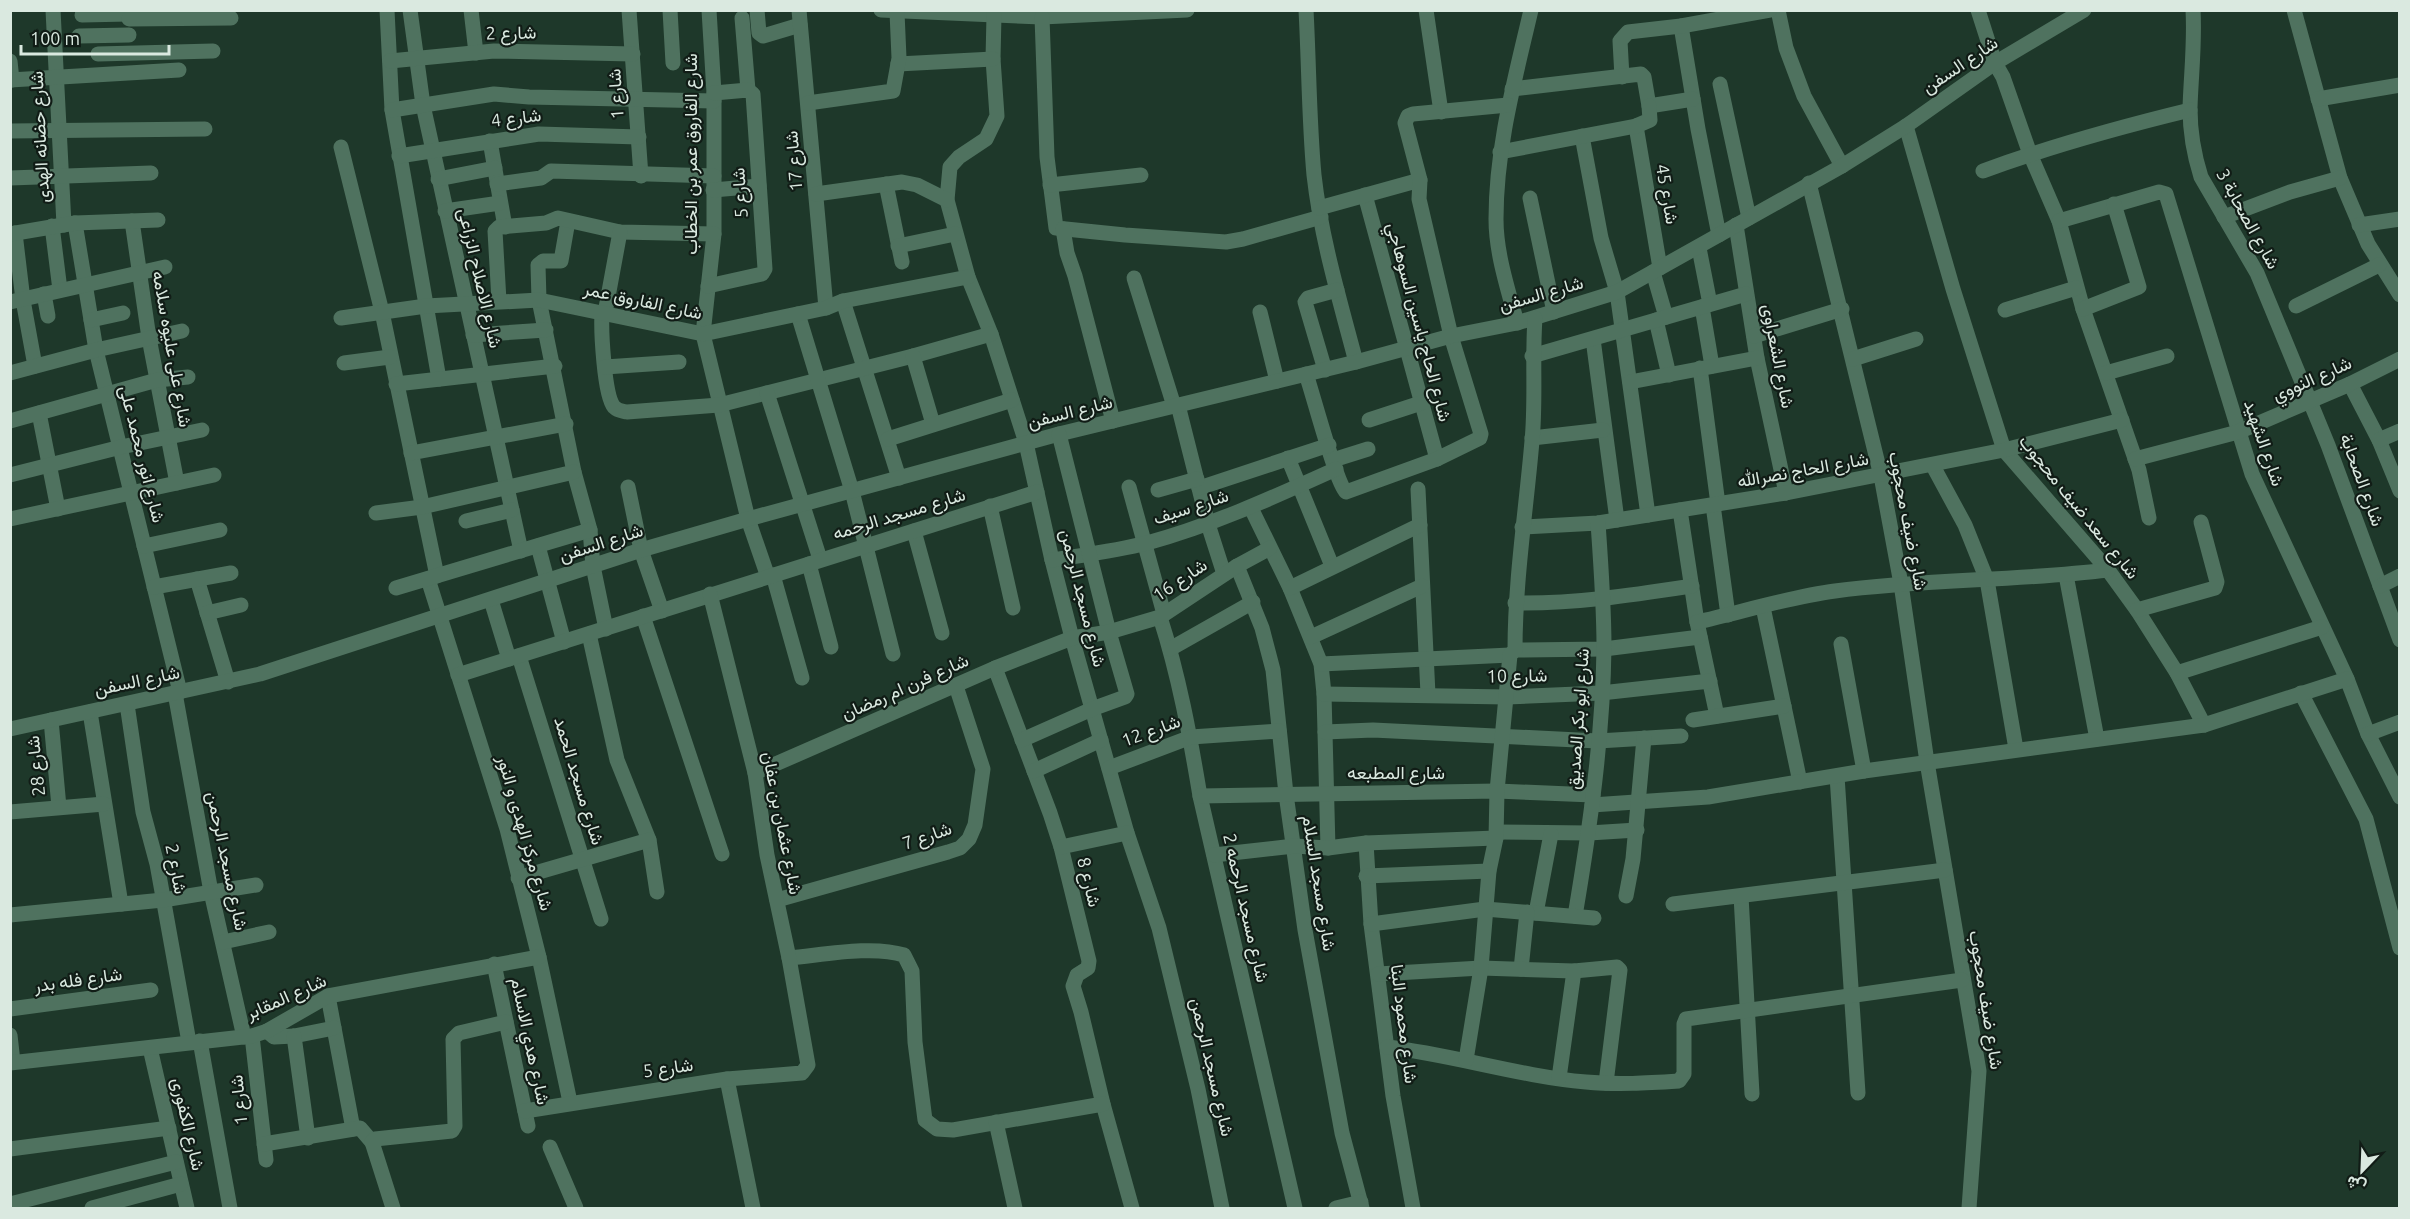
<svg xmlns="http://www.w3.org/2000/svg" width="2410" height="1219" font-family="Ubuntu,Vazirmatn,sans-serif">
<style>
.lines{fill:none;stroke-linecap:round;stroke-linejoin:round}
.minor{stroke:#4f725f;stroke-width:15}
.labels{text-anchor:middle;stroke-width:4.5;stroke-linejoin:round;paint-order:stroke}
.street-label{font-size:18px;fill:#dae9e0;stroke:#111c16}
</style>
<rect width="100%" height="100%" fill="#1e382a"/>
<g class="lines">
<!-- minor -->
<g class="minor">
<polyline points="53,10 64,225"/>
<polyline points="387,10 392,110 439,379"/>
<polyline points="410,10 423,105 521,551"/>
<polyline points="471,10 476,53"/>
<polyline points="629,10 641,176"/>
<polyline points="670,10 673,63"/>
<polyline points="709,10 714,93 714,234 703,334 748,519 768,577"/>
<polyline points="757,10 759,33 763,36 800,25"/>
<polyline points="799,10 826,308"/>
<polyline points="881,10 1042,17 1187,10"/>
<path d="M 1306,10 C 1309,65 1309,121 1314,175 C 1321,238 1340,301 1356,362"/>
<polyline points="1426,10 1441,112"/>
<polyline points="1778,10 1786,48 1804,96 1842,166"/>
<polyline points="1978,10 1995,63 2003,77 2030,154 2059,221 2083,309 2139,470 2149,518"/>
<path d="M 2193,10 C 2195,43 2191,75 2190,108 C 2190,130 2194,155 2201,177 L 2257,273 L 2328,445 L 2400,640"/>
<polyline points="2294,10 2340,178 2368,244 2400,295"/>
<polyline points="82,15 129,14"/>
<polyline points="994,15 993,59 997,116 986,139 959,157 950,167 947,200 968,277 991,334 1026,443 1052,560 1072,638 1127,833 1159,928 1198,1089 1222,1208"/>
<polyline points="1042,17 1047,157 1056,228 1125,235 1226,242 1243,239 1321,217"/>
<polyline points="742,18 748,90"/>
<polyline points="129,19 231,18"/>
<polyline points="1681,26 1698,129 1719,235"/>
<polyline points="79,36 129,35"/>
<polyline points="98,54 213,51"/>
<polyline points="10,61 12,80"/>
<polyline points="390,61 494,51 633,54"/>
<polyline points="898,64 993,59"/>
<polyline points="1622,77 1620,41 1628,32 1681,26 1770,10"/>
<polyline points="10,80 179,70"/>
<polyline points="1720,84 1749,218"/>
<polyline points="1512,89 1641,74 1644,77 1649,106 1693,99"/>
<polyline points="2318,99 2400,85"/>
<polyline points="808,103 893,91 899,58 897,12"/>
<polyline points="392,110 494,94 529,97 714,101"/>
<polyline points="1636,126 1660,268"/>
<polyline points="1906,126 1953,289 2004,450 2108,570 2137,610 2177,673 2204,725"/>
<polyline points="10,131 205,129"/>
<polyline points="1582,136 1601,238 1617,292 1648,515"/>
<polyline points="490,141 505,227"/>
<polyline points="341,147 382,312 437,576"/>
<polyline points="1500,152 1636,126 1650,120 1649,106"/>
<polyline points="399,156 539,134 639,137"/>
<path d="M 1983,171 C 2051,146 2120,127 2190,110"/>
<polyline points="10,178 151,173"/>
<polyline points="438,179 495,168"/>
<polyline points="1809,183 1881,476 1901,584 1927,762 1979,1071 1969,1208"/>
<polyline points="497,184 541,178 551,171 714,176"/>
<polyline points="886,184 902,262"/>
<polyline points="1050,185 1141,175"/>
<polyline points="713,190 759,186"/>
<polyline points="816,194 902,182 917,185 947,200"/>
<polyline points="1365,195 1437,459"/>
<polyline points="1530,198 1554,312"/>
<polyline points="1319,208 1420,180"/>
<polyline points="445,211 500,203"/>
<polyline points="2224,217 2290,192 2340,178"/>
<polyline points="132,221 149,338 177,483"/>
<polyline points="568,221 561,261 543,261 538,265 539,300 574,472 590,530 593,566 606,629"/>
<polyline points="2059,221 2159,192 2166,194 2252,474 2347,679 2368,734 2400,797"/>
<polyline points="75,223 96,350 180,692"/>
<polyline points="1736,225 1757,358 1786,493"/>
<polyline points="2359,225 2400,219"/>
<polyline points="52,226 60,290"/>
<polyline points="1063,229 1067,253 1075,276 1113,421"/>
<polyline points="15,233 23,300 35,366"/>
<polyline points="10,234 75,223 158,220"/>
<polyline points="898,246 955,234"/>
<polyline points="1699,248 1710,304"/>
<polyline points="1653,272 1666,317"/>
<polyline points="1134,278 1174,406"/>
<polyline points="708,286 762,274 765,269 753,94 748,90 714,93"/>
<polyline points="44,294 48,316"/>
<polyline points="499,301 495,231 499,227 546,223 558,218 620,232 714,234"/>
<polyline points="843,301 899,478"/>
<polyline points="10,302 165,267"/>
<polyline points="2296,306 2379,265"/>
<polyline points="1702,307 1712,366"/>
<polyline points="2083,309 2139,287 2114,204"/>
<polyline points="2005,310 2076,288"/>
<polyline points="1260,312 1277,381"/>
<path d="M 602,313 C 601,330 604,395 614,407 C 618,411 622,411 627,412 L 719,405 L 913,356 L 991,334"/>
<polyline points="605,313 620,232"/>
<polyline points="798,314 852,491 893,654"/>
<polyline points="341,318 426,306 539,300 703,334 826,308 843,301 968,277"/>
<polyline points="91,320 123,313"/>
<polyline points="1656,320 1669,375"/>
<path d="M 1517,323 C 1508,289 1496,254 1496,219 C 1496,147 1515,79 1531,10"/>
<polyline points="473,335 546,330"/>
<polyline points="1754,336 1842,309"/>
<polyline points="1593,339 1617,520"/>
<polyline points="913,356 933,424"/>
<polyline points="1532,356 1746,294"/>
<polyline points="1853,359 1916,339"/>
<polyline points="344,363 390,357"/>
<polyline points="605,367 679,362"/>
<polyline points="1700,368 1718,504"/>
<polyline points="1325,370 1305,302 1308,298 1337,290"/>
<polyline points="10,373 96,350 182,331"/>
<polyline points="2106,373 2167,356"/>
<path d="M 1306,374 C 1313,394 1336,483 1346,492 L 1437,459 L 1480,438 L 1481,434 L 1451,336 L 1419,199 L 1420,180 L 1405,123 L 1408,116 L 1413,114 L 1508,105"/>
<polyline points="1630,382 1757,358"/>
<polyline points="396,384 555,366"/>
<polyline points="2350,384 2379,440 2400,491"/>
<polyline points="767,393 820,559"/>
<polyline points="1178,405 1208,524 1224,574"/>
<polyline points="39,413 58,509"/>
<polyline points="1369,420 1421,403"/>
<polyline points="10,421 157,380 188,377"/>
<polyline points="1532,438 1603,430"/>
<polyline points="888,439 1012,400"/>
<polyline points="2379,440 2400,431"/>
<polyline points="411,453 566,424"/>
<polyline points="1288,458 1332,566"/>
<polyline points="2135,459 2238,432 2350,384 2400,359"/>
<polyline points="1333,460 1368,449"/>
<polyline points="1933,466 1965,525 1987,580 2016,749"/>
<polyline points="10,475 121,447 202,430"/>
<polyline points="628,487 641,550 662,611"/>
<polyline points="1129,487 1164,614"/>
<polyline points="1199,488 1329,445"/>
<polyline points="1418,489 1428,694"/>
<polyline points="1158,490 1197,479"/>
<polyline points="1713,505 1728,615"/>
<polyline points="990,506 1013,608"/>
<polyline points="1251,508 1290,588 1321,664 1324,694 1328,848"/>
<polyline points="1680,510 1697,622 1717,716"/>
<polyline points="376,513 422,507 574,472"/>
<polyline points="10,519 214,475"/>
<polyline points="466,521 512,510"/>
<polyline points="1522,527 1598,523 1786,493 2004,450 2122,420"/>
<polyline points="914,531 942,633"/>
<polyline points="144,546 220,530"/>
<polyline points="538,546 564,642"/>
<path d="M 1052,560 C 1083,555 1116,551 1147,543 C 1213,525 1274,497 1336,469"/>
<polyline points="809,564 831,647"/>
<polyline points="1237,566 1262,628 1273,670 1286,794 1305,930 1342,1133 1362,1208"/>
<polyline points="773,575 802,678"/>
<polyline points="2066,575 2097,739"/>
<polyline points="197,579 228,682"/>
<polyline points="428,579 507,829 539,957 570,1102"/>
<polyline points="2380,586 2400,576"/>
<polyline points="154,587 231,573"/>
<polyline points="396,588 590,530"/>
<polyline points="1290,588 1420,525"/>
<polyline points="491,600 509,659"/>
<path d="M 1515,603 C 1575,604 1633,595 1692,586"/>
<polyline points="1763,607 1800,782"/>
<polyline points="2137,610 2215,588 2217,582 2201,522"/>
<polyline points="207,613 241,605"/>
<polyline points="643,616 722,854"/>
<path d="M 1160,617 C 1179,676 1190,736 1200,796 L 1295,1208"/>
<path d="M 1697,622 C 1742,612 1789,597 1835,591 C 1926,579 2017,581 2108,570"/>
<polyline points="589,634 617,760 649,840 657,892"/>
<polyline points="1311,637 1422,586"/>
<polyline points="1841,644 1864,771"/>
<polyline points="1170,649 1253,602"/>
<polyline points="1515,650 1604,649 1700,637"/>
<polyline points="519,656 601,919"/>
<polyline points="1321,664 1510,655"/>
<polyline points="995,668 1050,813 1061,847 1089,961 1088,968 1077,975 1073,986 1081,1012 1103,1104 1132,1208"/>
<polyline points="2177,673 2322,627"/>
<polyline points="458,675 1037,492"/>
<polyline points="175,693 211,892 244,1037"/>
<polyline points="2301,693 2366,819 2400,948"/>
<polyline points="1324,694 1507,697 1601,693 1710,681"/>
<polyline points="127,704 143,812 157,864 189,1042"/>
<polyline points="90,712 121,904"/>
<polyline points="51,720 59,807"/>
<polyline points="1693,720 1784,706"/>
<polyline points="10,729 260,674 641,550 748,519 1059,434 1356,362 1451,336 1517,323 1617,292 1842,166 1906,126 1995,63 2084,10"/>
<polyline points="1325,732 1373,730 1598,741 1681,736"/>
<polyline points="2368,734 2400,722"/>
<polyline points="1022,740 1092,709 1125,697 1127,694 1109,632 1059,434"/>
<polyline points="1109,768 1191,737 1279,731"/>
<polyline points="1034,771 1101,740"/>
<polyline points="755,773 995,668 1072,638 1109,632 1160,617 1237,566 1270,548"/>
<polyline points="1837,776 1858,1093"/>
<polyline points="1200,796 1497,791 1593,795"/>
<polyline points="1592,805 1708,797 1864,771 2204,725 2347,679"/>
<polyline points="10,812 104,804"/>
<polyline points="1497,832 1589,833 1637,830"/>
<polyline points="1366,843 1371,924 1393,1096 1413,1208"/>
<polyline points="1061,847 1127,833"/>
<polyline points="1214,855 1294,846 1328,848 1366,843 1496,838"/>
<polyline points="1366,876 1489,871"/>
<polyline points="518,878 649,840"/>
<polyline points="1626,896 1633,859 1644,738"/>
<polyline points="1741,896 1752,1094"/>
<polyline points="777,900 948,852 960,848 969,839 975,825 983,769 956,686"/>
<polyline points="1673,904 1945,870"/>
<polyline points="1536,913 1551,834"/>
<polyline points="10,915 163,900 256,885"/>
<path d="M 1575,916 C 1590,827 1603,737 1604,647 C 1604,606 1601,565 1598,523"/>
<polyline points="1371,924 1485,909 1594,918"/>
<polyline points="223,942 269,932"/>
<path d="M 789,958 C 823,955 872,945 904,955 L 912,971 L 915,1042 L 925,1120 L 937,1129 L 953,1130 L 1103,1104"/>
<polyline points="494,964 528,1126"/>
<polyline points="1521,969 1527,912"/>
<polyline points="1378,974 1481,968 1574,971 1617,967 1620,970 1606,1083"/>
<polyline points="328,996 353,1129"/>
<polyline points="10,1009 151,990"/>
<polyline points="267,1031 274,1037 294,1036 334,1028"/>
<polyline points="10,1035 13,1062"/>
<polyline points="252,1036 266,1160"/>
<polyline points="294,1036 308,1138"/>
<polyline points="200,1041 230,1208"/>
<path d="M 1387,1047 C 1454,1055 1519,1076 1586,1082 C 1617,1085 1648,1083 1679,1081 L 1684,1074 L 1684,1024 L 1686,1019 L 1962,980"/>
<polyline points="150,1048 187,1208"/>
<path d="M 1466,1060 L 1481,968 L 1489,871 L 1496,838 L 1497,791 L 1510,655 L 1515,650 C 1515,580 1526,511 1532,441 C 1536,400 1532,359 1535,318"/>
<polyline points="10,1063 252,1036 267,1031 328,996 539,957"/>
<polyline points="1559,1078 1574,971"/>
<polyline points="727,1079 753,1208"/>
<polyline points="525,1111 727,1079 802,1073 808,1065 789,958 767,855 755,773 710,594"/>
<polyline points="996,1122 1015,1208"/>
<polyline points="264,1144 360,1128 372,1142"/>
<polyline points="550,1147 576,1208"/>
<polyline points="10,1149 169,1128"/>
<polyline points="10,1204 176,1162"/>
<polyline points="92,1208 181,1184"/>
<polyline points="393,1208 372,1142 375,1139 452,1131 455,1126 453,1039 459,1033 506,1022"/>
<polyline points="1336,1208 1361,1202"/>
</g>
</g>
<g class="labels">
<!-- street labels -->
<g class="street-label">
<text transform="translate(511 33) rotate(-1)" y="6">شارع 2</text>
<text transform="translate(1960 65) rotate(-34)" y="6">شارع السفن</text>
<text transform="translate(616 94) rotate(-94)" y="6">شارع 1</text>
<text transform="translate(516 118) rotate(-7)" y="6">شارع 4</text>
<text transform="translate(40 137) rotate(-93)" y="6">شارع حضانه الهدى</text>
<text transform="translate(691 154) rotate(-90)" y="6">شارع الفاروق عمر بن الخطاب</text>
<text transform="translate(794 161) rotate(-95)" y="6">شارع 17</text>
<text transform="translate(740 193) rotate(-94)" y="6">شارع 5</text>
<text transform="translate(1667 194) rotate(80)" y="6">شارع 45</text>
<text transform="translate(2248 219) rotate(61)" y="6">شارع الصحابة 3</text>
<text transform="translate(480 278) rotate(77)" y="6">شارع الاصلاح الزراعى</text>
<text transform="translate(1541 294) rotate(-16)" y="6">شارع السفن</text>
<text transform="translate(643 301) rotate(12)" y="6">شارع الفاروق عمر</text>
<text transform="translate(1419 322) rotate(75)" y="6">شارع الحاج ياسين السوهاجي</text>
<text transform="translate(172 349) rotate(80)" y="6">شارع على عليوه سلامه</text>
<text transform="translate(1778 356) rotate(79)" y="6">شارع الشعراوى</text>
<text transform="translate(2312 379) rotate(-24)" y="6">شارع النووي</text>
<text transform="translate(1070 412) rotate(-14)" y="6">شارع السفن</text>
<text transform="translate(2264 443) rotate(71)" y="6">شارع الشهيد</text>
<text transform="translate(142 454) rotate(76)" y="6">شارع انور محمد على</text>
<text transform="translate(1803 470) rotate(-10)" y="6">شارع الحاج نصرالله</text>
<text transform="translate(2362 480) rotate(70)" y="6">شارع الصحابة</text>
<text transform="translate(1191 507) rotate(-18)" y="6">شارع سيف</text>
<text transform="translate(2079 507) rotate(51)" y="6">شارع سعد ضيف محجوب</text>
<text transform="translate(899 514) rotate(-17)" y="6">شارع مسجد الرحمه</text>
<text transform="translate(1908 521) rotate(79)" y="6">شارع ضيف محجوب</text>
<text transform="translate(601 543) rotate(-18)" y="6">شارع السفن</text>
<text transform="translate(1180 580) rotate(-34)" y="6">شارع 16</text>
<text transform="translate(1083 598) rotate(76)" y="6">شارع مسجد الرحمن</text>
<text transform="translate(1517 676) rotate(-1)" y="6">شارع 10</text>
<text transform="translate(137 681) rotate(-12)" y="6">شارع السفن</text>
<text transform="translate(905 687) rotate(-24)" y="6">شارع فرن ام رمضان</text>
<text transform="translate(1578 719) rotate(-86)" y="6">شارع ابو بكر الصديق</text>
<text transform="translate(1151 731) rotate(-20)" y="6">شارع 12</text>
<text transform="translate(36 766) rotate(-96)" y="6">شارع 28</text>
<text x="1396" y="779">شارع المطبعه</text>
<text transform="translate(579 781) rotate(73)" y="6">شارع مسجد الحمد</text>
<text transform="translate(782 823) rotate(79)" y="6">شارع عثمان بن عفان</text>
<text transform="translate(525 833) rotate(74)" y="6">شارع مركز الهدى و النور</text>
<text transform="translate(927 836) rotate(-19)" y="6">شارع 7</text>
<text transform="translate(227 861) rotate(78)" y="6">شارع مسجد الرحمن</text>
<text transform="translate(176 869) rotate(79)" y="6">شارع 2</text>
<text transform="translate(1089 882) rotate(76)" y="6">شارع 8</text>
<text transform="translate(1319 883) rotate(81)" y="6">شارع مسجد السلام</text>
<text transform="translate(1246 908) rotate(77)" y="6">شارع مسجد الرحمه 2</text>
<text transform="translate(78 980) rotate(-8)" y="6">شارع فله بدر</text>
<text transform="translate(286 997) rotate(-24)" y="6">شارع المقابر</text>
<text transform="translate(1986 1000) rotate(81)" y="6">شارع ضيف محجوب</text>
<text transform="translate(1404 1024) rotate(83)" y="6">شارع محمود البنا</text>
<text transform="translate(530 1041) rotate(78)" y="6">شارع هدي الاسلام</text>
<text transform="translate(1212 1067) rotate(77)" y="6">شارع مسجد الرحمن</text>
<text transform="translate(668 1068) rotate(-8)" y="6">شارع 5</text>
<text transform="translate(239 1100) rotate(-96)" y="6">شارع 1</text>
<text transform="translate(188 1124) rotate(77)" y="6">شارع الكفورى</text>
</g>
</g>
<!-- border -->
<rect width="2410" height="1219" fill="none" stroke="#dae9e0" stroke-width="24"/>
<!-- north arrow -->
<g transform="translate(2362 1171) rotate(203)" stroke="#111c16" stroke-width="4.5" paint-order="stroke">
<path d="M0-4.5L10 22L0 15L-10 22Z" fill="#dae9e0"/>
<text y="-9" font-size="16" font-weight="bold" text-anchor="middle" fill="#dae9e0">ش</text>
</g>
<!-- scale -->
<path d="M21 45v9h148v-9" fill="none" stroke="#dae9e0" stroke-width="3"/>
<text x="30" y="45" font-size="18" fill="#dae9e0" stroke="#111c16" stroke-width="4.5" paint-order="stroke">100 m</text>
</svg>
